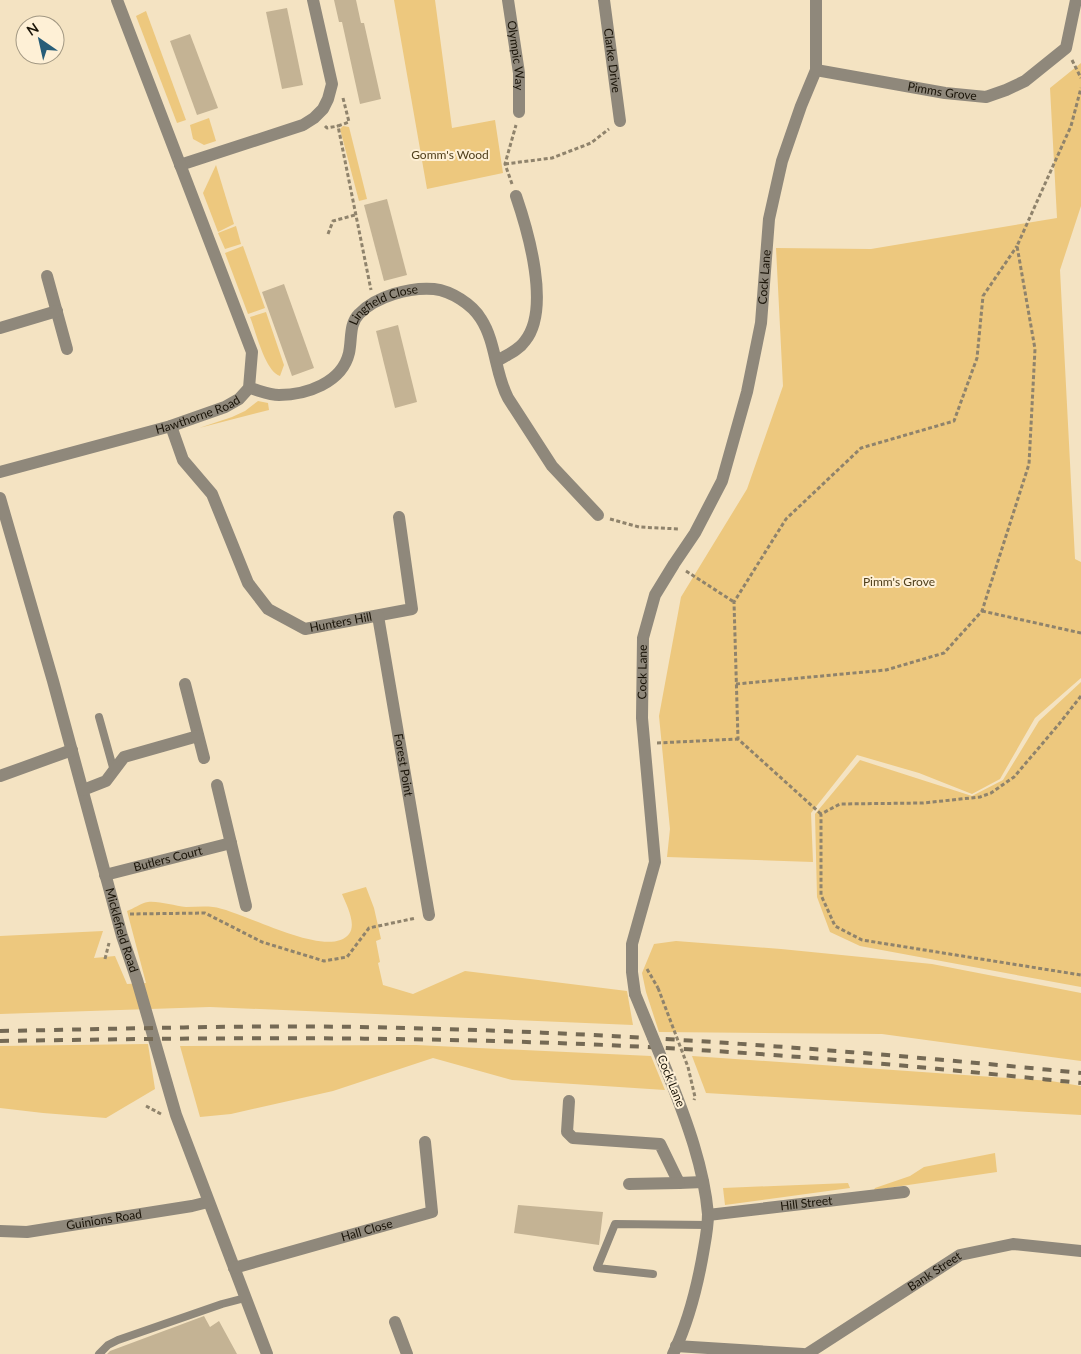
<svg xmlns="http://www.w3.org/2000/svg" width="1081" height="1354" font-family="Lato,sans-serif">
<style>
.green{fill:#edc87e}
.building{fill:#c4b394}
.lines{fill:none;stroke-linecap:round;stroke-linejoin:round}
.path{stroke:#8f836c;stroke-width:3;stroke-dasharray:4 2.5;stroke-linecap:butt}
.lane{stroke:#8f887b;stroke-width:8}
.street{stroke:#8f887b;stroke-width:12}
.rail{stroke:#746954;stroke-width:4;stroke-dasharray:9 9;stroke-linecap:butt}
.path-bridge{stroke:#8f836c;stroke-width:3;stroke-dasharray:4 2.5;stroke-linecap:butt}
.street-bridge{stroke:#8f887b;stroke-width:12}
.labels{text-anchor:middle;stroke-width:4;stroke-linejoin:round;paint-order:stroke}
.street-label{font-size:12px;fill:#191307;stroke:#fef0d6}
.park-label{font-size:12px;fill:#4f3e1a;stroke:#fef0d6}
</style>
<rect width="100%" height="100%" fill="#f4e3c2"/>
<!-- green -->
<g class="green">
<polygon points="394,0 435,0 452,128 495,120 503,173 427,189"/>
<polygon points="146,11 186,120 177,123 136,16"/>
<polygon points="1081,63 1081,206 1060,270 1075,559 1081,562 1081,678 1035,718 1000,779 972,794 919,773 857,755 811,813 813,862 667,857 670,829 659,716 681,597 747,489 783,386 776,248 871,249 1057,218 1050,88"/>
<polygon points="209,118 216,141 204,145 193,139 190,125"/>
<polygon points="343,126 349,127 367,199 359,201 340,129"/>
<polygon points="216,165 234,224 218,232 203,193"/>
<polygon points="236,226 241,244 225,249 218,233"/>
<polygon points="243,246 265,308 248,314 225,253"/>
<path d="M 266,312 L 284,365 L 280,376 C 265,371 256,332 250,317 Z"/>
<polygon points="258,401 268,403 269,410 199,428 232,417 245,411"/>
<polygon points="1081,682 1081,987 860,946 830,932 817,897 815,814 860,760 972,796 1003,780 1039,721"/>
<path d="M 366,887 L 374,908 L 381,939 L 376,941 L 380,962 L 378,963 L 383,985 L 413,994 L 465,971 L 627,991 L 633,1025 L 210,1007 L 0,1014 L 0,936 L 103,931 L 94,958 L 115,956 L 127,984 L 146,983 L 127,911 C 133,909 141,903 148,902 C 160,901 174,906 186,907 C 195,907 204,906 213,907 C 241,910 328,961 349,934 C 357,924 346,904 342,894 Z"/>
<polygon points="676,941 781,949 932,964 1081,993 1081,1061 882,1034 659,1032 646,992 642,973 654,944"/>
<polygon points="148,1044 155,1089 106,1118 43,1113 0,1108 0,1046"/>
<polygon points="416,1045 651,1056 665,1090 512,1080 433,1058 333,1091 231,1114 200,1117 180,1046"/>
<polygon points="692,1056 1051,1081 1081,1086 1081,1115 706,1093"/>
<polygon points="995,1153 997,1172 874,1190 875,1188 910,1176 924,1167"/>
<polygon points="848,1183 850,1188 725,1205 723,1188"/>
</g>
<!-- building -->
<g class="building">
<polygon points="334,0 356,0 361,23 364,23 381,99 360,104 342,22 339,22"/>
<polygon points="287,8 303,85 282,89 266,12"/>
<polygon points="190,34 218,108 197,115 170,41"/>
<polygon points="387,199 407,275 384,281 364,205"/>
<polygon points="284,284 314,368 292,376 262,292"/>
<polygon points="398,325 417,402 395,408 376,331"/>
<polygon points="518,1205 603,1212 599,1245 514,1233"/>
<polygon points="204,1316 210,1327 219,1321 237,1354 107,1354 110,1351"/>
</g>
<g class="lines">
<!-- path -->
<g class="path">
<polyline points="1072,60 1081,78"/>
<polyline points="343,98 349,122 338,126 371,290"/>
<polyline points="325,126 327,128 338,126"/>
<polyline points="505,164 552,158 591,143 609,129"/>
<polyline points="512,184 505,164 516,125"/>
<polyline points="328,234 333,221 355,215"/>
<polyline points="610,519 639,527 680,529"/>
<polyline points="686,571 734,602"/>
<polyline points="982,611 1081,633"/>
<polyline points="736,684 886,670 944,653 982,611 1029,464 1035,349 1017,246 1071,126 1081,88"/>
<polyline points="1081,696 1059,724 1014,777 991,793 980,797 923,803 840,804 821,814 821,895 835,926 862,940 1081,975"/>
<polyline points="657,743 738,739"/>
<polyline points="821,814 738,739 734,602 786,519 861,448 954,421 977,358 983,296 1017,246"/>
<polyline points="130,914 205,913 262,942 324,961 347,957 369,928 416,918"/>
<polyline points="105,959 109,943"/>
<polyline points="647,969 658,988"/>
<polyline points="688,1067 695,1097 694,1100"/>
<polyline points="146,1106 161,1114"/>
</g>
<!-- lane -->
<g class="lane">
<polyline points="99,717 114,771"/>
<polyline points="653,1274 597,1268 615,1224 708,1225"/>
<polyline points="99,1354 108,1345 118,1340 222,1304 245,1298"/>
</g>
<!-- street -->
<g class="street">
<path id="s1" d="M 508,0 L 519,73 L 519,112"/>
<path id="s2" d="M 604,0 L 620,121"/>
<path id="s3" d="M 816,70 L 945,93 L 986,97 L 1006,90 L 1025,81 L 1066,48 L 1076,0"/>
<polyline points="180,165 303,125 314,118 323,109 328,99 332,84 313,0"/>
<polyline points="47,276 67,349"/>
<polyline points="0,328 57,311"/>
<path d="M 497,361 C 507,355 519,350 525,341 C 551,309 528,231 516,196"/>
<path id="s4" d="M 249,388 C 258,390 269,395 279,395 C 306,395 342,383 349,353 C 352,339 349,324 359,314 C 376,296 410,287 434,289 C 451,291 472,304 481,319 C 496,342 495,374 508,398 L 552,466 L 598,515"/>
<path id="s5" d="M 171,426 L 183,460 L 212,494 L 248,583 L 268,609 L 305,629 L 412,609 L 399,517"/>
<path id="s6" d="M 0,472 L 171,426 L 225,407 L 239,399 L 249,388 L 252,352 L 117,0"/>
<path id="s7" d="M 0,498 L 53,681 L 122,936 L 137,980 L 176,1115 L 267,1354"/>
<path id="s8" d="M 378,616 L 429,915"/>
<polyline points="185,684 204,758"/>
<polyline points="0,776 72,750"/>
<polyline points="217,785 246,906"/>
<polyline points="83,790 106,781 124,757 198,736"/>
<path id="s9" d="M 105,875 L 231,843"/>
<path id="s10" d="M 635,994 L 632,972 L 632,944 L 655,862 L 642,718 L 643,638 L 655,595 L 674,564 L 695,533 L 722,481 L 747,392 L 761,323 L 769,219 L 782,161 L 801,106 L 816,70 L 816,0"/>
<path d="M 670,1079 C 687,1122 704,1168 708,1214 C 708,1226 706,1237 704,1248 C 698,1284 689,1321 673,1354"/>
<polyline points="569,1101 567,1132 573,1138 660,1144 679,1183 703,1182"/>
<polyline points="629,1184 679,1183"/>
<path id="s11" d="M 708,1215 L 904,1192"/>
<path id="s12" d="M 0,1231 L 27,1232 L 192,1206 L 208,1202"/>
<path id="s13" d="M 234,1268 L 432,1212 L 425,1142"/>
<polyline points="395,1322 407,1354"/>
<polyline points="676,1346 803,1354"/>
<path id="s14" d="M 807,1354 L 960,1255 L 1013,1244 L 1081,1251"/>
</g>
<!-- rail -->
<g class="rail">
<path d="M 0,1031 C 120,1029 239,1025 359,1027 C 600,1031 841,1049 1081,1073"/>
<path d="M 0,1041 C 185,1038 370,1036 555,1043 C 731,1049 906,1065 1081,1083"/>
</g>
<!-- path-bridge -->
<polyline class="path-bridge" points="658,988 688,1067"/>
<!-- street-bridge -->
<polyline class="street-bridge" points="635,994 670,1079"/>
</g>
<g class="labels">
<!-- street labels -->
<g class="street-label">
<text dy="4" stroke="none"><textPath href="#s1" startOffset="56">Olympic Way</textPath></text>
<text dy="4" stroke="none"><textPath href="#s2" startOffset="61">Clarke Drive</textPath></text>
<text dy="4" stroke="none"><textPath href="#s3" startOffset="128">Pimms Grove</textPath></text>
<text dy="4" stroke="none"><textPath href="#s10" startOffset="746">Cock Lane</textPath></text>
<text dy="4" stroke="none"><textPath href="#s4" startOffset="186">Lingfield Close</textPath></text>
<text dy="4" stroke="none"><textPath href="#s6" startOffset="206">Hawthorne Road</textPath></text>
<text dy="4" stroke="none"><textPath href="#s5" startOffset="288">Hunters Hill</textPath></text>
<text dy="4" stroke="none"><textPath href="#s10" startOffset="326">Cock Lane</textPath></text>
<text dy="4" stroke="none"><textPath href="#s8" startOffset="151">Forest Point</textPath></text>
<text dy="4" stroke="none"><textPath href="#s9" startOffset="65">Butlers Court</textPath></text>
<text dy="4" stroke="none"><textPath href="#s7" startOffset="449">Micklefield Road</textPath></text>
<text transform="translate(671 1081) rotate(68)" y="4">Cock Lane</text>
<text dy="4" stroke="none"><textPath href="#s11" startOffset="99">Hill Street</textPath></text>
<text dy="4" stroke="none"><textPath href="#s12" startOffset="105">Guinions Road</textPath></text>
<text dy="4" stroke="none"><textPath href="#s13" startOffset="138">Hall Close</textPath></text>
<text dy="4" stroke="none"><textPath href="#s14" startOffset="152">Bank Street</textPath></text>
</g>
<!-- park labels -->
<g class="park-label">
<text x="450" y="159">Gomm's Wood</text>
<text x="899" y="586">Pimm's Grove</text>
</g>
</g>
<!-- north arrow -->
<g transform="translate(40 40) rotate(326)"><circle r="24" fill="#fef0d6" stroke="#a29883"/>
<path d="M0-4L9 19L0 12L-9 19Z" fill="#275d78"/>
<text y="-8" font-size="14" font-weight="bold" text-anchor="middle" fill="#191307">N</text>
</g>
</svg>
